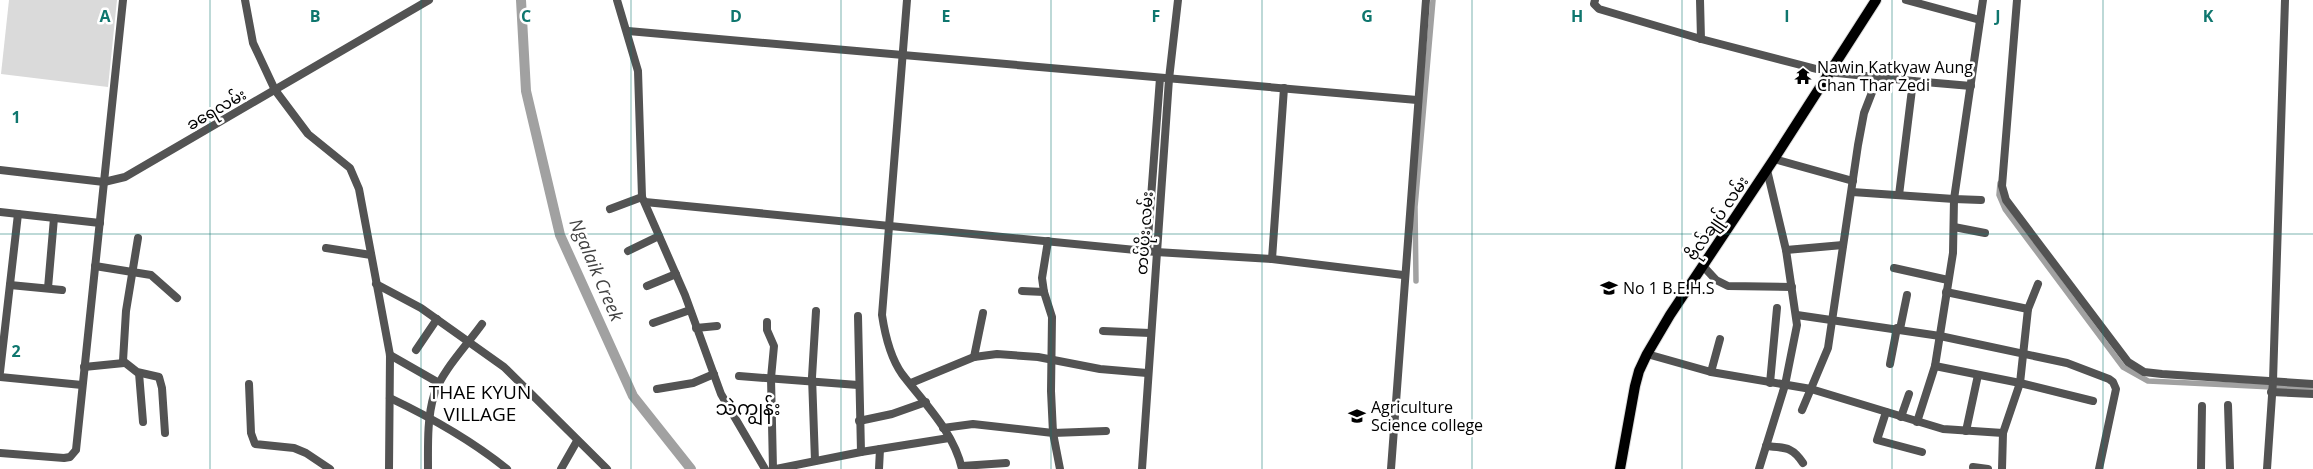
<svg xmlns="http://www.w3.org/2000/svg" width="2313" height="469" font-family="'Open Sans','Noto Sans Myanmar',sans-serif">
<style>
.green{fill:#dadada}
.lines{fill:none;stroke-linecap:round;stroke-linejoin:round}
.canal{stroke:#a1a1a1;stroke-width:5.5}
.river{stroke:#a1a1a1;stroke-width:10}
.major-casing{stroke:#dbdbdb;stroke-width:12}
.minor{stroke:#535353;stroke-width:8}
.major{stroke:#000;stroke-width:10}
.grid{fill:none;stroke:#0f766e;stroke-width:1;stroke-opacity:0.55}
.labels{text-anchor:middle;stroke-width:5;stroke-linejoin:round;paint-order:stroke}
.poi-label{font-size:16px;fill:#000;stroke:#fff;text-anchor:start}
.street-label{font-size:16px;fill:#000;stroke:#fff}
.water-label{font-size:18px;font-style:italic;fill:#424242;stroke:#fff}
.quarter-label{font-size:19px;fill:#000;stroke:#fff}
.grid-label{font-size:16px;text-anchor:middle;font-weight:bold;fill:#0f766e;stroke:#fff;stroke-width:5;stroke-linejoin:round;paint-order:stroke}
</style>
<rect width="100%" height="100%" fill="#fff"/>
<!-- green -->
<polygon class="green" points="9,0 117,0 108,87 1,74"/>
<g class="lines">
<!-- canal -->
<g class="canal">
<polyline points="2000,183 1999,195 2005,209 2123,367 2148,381 2313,389"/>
<polyline points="1416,281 1415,207 1433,0"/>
</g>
<!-- river -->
<polyline class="river" points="521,0 526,91 560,235 633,396 691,469"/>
<!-- major casing -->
<g class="major-casing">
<polyline id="major" points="1620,469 1635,386 1639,371 1647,354 1670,315 1774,159 1876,0"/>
</g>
<!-- minor -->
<g class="minor">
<polyline points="245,0 253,43 275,90 308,134 350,168 359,189 390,355 389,469"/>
<polyline points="617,0 638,71 642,197 685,295 721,394 765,469"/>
<path d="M 907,0 L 882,315 C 885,335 890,357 902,374 C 924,403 954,432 962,469"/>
<polyline points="1595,0 1594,4 1599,9 1701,39 1828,72 1913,81 1899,195"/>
<polyline points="1700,0 1701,39"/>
<polyline points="1906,0 1980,20"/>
<polyline points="2017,0 2002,186 2006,200 2128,362 2144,372 2162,374 2313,384"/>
<polyline points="628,31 1417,100"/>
<polyline points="1913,81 1971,86"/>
<polyline points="1774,159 1853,181"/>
<polyline points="0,170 104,182 125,177 429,0"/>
<polyline points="1852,192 1954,199 1953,253 1935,366 1917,422"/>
<polyline points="1981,200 1954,199 1983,0"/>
<polyline points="645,202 1156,252 1272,259 1403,275"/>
<polyline points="610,209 642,197"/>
<polyline points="0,212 100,223"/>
<polyline points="1954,227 1985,233"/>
<polyline points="138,238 126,311 123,361 137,372 159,377 162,388 165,433"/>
<polyline points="1048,241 1042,278 1044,292 1052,317 1051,391 1053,433 1106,431"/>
<polyline points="326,248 371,255"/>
<polyline points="1786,250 1843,245"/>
<polyline points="628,251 659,236"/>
<polyline points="1147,251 1160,78"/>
<polyline points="1272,259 1284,88"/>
<polyline points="95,266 151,275 177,298"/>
<polyline points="1703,266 1716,280 1728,286 1792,287"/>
<polyline points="1894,268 1948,280"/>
<polyline points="376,284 421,308 504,367 607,469"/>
<polyline points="10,285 62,290"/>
<polyline points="647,286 676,274"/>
<polyline points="48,288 54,218"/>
<polyline points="1022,291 1044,292"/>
<polyline points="1946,292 2028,309"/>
<polyline points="1797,315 1940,336 2067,363 2109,379 2113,382 2116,389 2099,469"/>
<polyline points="767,322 767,330 774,346 771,378 773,469"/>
<polyline points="653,323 690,310"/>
<polyline points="696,328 717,326"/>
<polyline points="1900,329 1907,295"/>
<polyline points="1103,331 1150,333"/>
<polyline points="416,350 437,319"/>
<polyline points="1647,354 1711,372 1811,389 1943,429 2003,433"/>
<polyline points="390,355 439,383"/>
<polyline points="974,357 983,313"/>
<polyline points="1890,364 1897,328"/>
<polyline points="1935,366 2020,383 2093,401"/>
<polyline points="84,367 124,363"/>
<polyline points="0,372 18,214"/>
<polyline points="1711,372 1720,339"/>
<polyline points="139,373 143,422"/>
<polyline points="739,376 858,385"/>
<polyline points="0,377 82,385"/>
<polyline points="911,383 974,357 997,354 1038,357 1100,369 1147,373"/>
<polyline points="1770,383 1777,308"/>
<polyline points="249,384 251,433 255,444 294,448 306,453 330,469"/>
<polyline points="657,389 693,383 714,374"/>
<polyline points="2271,392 2313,394"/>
<path d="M 390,398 C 432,418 471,440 507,469"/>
<polyline points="2228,405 2230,469"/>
<polyline points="1802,410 1828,348 1858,145 1864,113 1878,77"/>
<polyline points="1886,412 1877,440 1922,452"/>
<polyline points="1901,417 1909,394"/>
<polyline points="859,421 892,414 926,402"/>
<polyline points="943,428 973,424 1053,433 1060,469"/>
<polyline points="1966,431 1978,375"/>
<path d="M 1766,446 C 1785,448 1792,446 1803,463"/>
<polyline points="861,452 949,438"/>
<polyline points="0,453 64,458 70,457 76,450 123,0"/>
<polyline points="815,461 812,377 816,311"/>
<polyline points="962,466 1006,463"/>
<polyline points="1973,467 1988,469"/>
<path d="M 428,469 C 428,445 427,418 434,395 C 441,372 467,345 482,324"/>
<polyline points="561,469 577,441"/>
<polyline points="776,469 861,452 858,316"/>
<polyline points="879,469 880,449"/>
<polyline points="1142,469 1169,79 1178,0"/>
<polyline points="1391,469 1426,0"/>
<polyline points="1759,469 1785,385 1797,325 1786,250 1767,170"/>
<polyline points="2002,469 2003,433 2020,383 2028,309 2038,284"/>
<polyline points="2201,469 2202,406"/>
<polyline points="2267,469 2273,381 2285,0"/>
</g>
<!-- major -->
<use href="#major" class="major"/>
</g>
<!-- grid -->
<path class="grid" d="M 210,0 L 210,469M 421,0 L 421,469M 631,0 L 631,469M 841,0 L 841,469M 1051,0 L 1051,469M 1262,0 L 1262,469M 1472,0 L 1472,469M 1682,0 L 1682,469M 1892,0 L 1892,469M 2103,0 L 2103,469M 0,234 L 2313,234"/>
<!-- icons -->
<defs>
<g id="temple-bare" transform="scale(1.35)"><path d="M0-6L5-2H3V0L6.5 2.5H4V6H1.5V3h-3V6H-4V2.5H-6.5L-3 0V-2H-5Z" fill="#000" stroke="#fff" stroke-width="2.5" paint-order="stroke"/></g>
<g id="school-bare" transform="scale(1.35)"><path d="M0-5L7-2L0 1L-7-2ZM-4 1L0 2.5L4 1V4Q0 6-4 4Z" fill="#000" stroke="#fff" stroke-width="2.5" paint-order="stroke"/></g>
<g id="university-bare" transform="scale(1.35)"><path d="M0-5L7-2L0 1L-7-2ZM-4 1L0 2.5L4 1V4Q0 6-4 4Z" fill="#000" stroke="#fff" stroke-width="2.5" paint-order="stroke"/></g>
</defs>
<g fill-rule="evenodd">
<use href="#temple-bare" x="1803" y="76"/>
<use href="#school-bare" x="1609" y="288"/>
<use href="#university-bare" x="1357" y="416"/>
</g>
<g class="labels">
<!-- poi labels -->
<g class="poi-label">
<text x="1817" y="73">Nawin Katkyaw Aung<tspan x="1817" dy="18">Chan Thar Zedi</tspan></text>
<text x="1623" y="294">No 1 B.E.H.S</text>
<text x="1371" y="413">Agriculture<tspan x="1371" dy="18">Science college</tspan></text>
</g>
<!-- street labels -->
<g class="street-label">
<text transform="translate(216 109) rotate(-30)" y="6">ခရေလမ်း</text>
<text transform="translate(1717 218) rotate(-56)" y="6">ဗိုလ်ချုပ် လမ်း</text>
<text transform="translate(1144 233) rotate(-86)" y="6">တပ်ပိုး လမ်း</text>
</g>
<!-- water labels -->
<g class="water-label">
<text transform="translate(596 270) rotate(67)" y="6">Ngalaik Creek</text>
</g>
<!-- quarter labels -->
<g class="quarter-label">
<text x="480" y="399">THAE KYUN<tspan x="480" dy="22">VILLAGE</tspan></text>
<text x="748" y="415">သဲကျွန်း</text>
</g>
</g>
<g class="grid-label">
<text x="105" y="22">A</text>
<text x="315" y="22">B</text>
<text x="526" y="22">C</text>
<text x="736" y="22">D</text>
<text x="946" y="22">E</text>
<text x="1156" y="22">F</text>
<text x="1367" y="22">G</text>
<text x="1577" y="22">H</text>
<text x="1787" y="22">I</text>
<text x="1998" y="22">J</text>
<text x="2208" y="22">K</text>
<text x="16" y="123">1</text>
<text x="16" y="357">2</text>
</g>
</svg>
